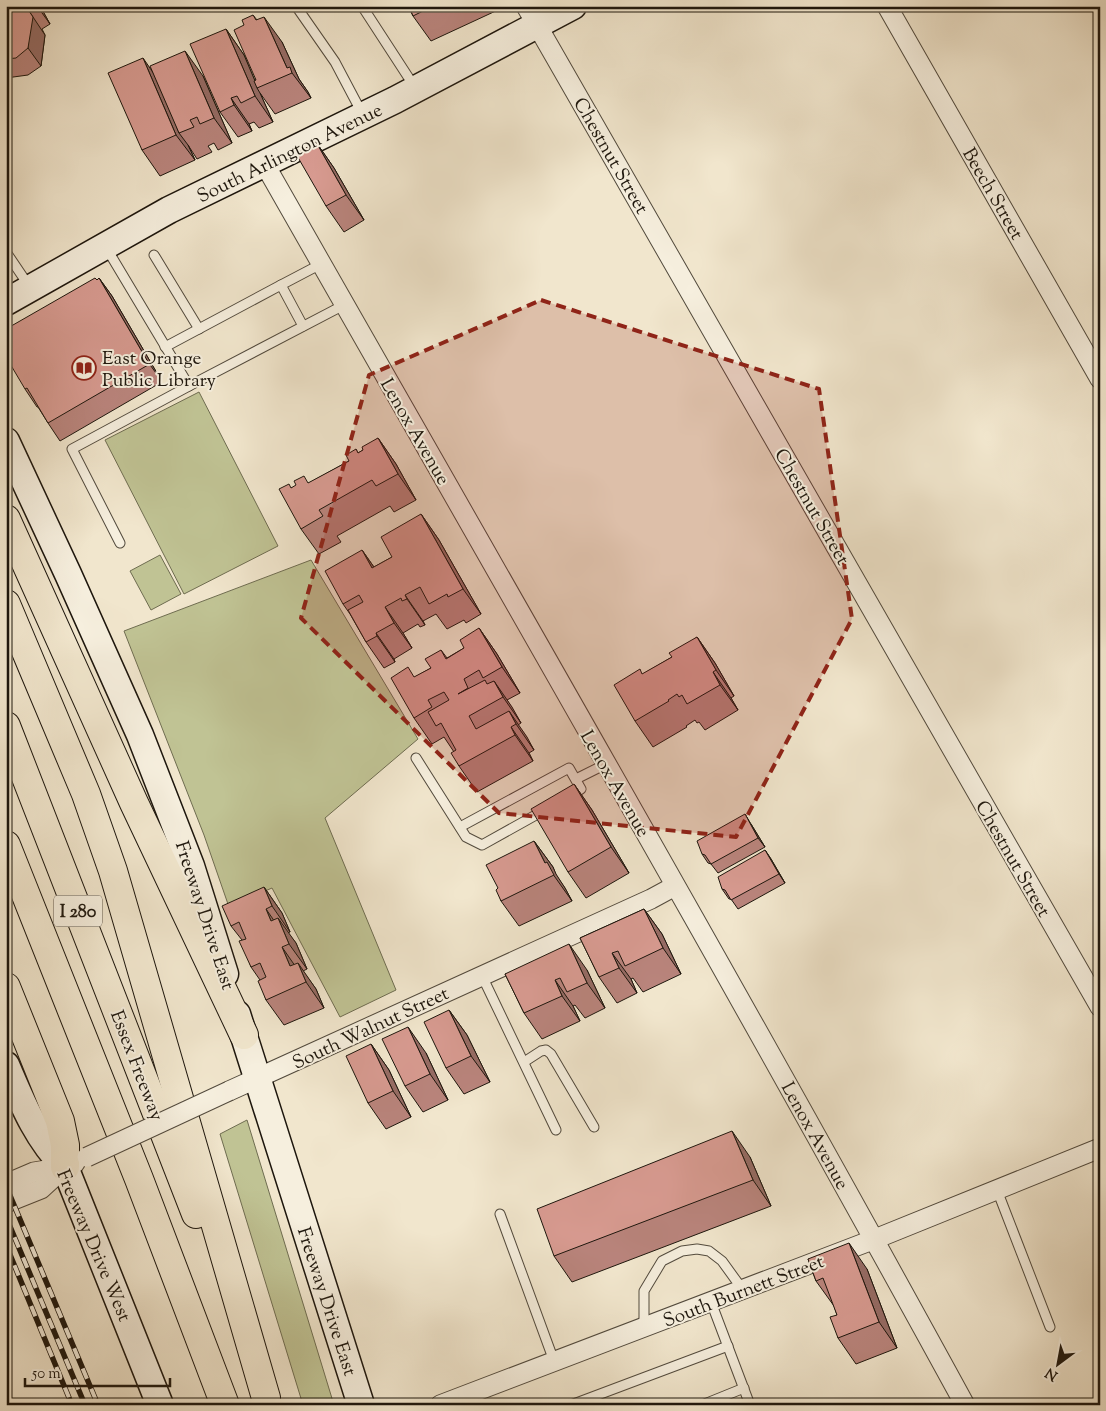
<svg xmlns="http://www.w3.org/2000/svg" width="1106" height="1411" font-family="'Sorts Mill Goudy',serif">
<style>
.green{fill:#c0c394;stroke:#6e6c50}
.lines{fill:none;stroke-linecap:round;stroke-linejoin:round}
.lane-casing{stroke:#524a3d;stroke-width:11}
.street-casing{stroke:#524a3d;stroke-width:21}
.secondary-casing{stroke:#1d160d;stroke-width:29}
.highway-casing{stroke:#1d160d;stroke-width:30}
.lane{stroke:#f6efde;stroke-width:9}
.street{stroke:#f6efde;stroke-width:19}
.secondary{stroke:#f6efde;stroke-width:26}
.highway{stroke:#f1e6cd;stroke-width:28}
.rail-casing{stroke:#1d160d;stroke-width:5.5}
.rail{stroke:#f6efde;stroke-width:4;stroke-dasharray:11;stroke-linecap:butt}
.street-bridge-casing{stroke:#524a3d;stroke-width:21;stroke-linecap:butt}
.street-bridge{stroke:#f6efde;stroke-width:19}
.wall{fill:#b9847c;stroke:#1d160d}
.shaded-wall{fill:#966c65;stroke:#1d160d}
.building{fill:#d79a90;stroke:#1d160d}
.marked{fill:#8f2418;fill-opacity:0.2;stroke:#8f2418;stroke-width:4;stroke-dasharray:10 6;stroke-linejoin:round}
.labels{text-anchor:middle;stroke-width:4;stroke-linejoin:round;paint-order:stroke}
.shield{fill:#f6efde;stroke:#5e574c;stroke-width:1}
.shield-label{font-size:18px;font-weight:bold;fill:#1d160d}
.street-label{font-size:19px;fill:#1d160d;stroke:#f6efde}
.poi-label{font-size:19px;fill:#1d160d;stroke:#f6efde;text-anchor:start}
</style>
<rect width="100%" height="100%" fill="#f1e6cd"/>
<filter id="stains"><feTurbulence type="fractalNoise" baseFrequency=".004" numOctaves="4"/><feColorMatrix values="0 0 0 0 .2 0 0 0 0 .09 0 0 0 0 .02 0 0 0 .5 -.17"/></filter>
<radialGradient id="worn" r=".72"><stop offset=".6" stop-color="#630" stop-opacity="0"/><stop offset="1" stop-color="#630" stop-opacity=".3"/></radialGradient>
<!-- green -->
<g class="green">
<polygon points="199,392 278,546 184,594 105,440"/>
<polygon points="160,555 181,594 151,610 130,571"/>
<polygon points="311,560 418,739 325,818 396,990 340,1017 272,888 229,907 204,835 124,631"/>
<polygon points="247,1120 334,1405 303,1405 220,1134"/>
</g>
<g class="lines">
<!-- lane casing -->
<g class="lane-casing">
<g id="lane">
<polyline points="296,6 335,62 363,115"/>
<polyline points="362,6 414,86"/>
<polyline points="107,249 189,386"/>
<polyline points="6,252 29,286"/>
<polyline points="154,255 199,329"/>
<polyline points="303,326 281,285 321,264"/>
<polyline points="165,347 281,285"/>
<polyline points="120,543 72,449 189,386 344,305"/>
<polyline points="416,758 466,837 482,845 543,811"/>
<polyline points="576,779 606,764"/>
<polyline points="460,827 569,768 581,789 570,796"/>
<polyline points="482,976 556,1130"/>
<polyline points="524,1062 541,1051 546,1050 551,1054 594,1127"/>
<polyline points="997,1190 1050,1327"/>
<polyline points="500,1214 554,1361"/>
<polyline points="711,1302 750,1405"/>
<polyline points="644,1327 644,1291 662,1261 682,1251 697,1249 709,1251 722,1261 743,1290"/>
<polyline points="571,1405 728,1346"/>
<polyline points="702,1405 744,1388"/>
</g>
</g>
<!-- street casing -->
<g class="street-casing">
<g id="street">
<polyline points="526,6 1100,1007"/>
<polyline points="887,6 1100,379"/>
<path d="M 264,163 C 499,576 737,988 965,1405"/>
<polyline points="229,1091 651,899 675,886"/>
<polyline points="6,1184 34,1172 65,1167"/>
<polyline points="6,1203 41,1189 65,1167 75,1163"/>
<polyline points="440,1405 875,1239 1100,1148"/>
</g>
</g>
<!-- secondary casing -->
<g class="secondary-casing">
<g id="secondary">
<polyline points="6,302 169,210 395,100 573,6"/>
<polyline points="6,441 68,574 140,735 191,866 225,974"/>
<polyline points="237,1014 361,1405"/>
<path d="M 6,1065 C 22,1102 36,1138 65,1167 L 160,1405"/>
</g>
</g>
<!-- highway casing -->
<g class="highway-casing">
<g id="highway">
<polyline points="6,519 134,803 244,1035"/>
<polyline points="6,604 86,794 113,871 266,1398"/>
<polyline points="6,726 196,1214"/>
<polyline points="6,845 139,1179 225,1405"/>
<polyline points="6,987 60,1121 65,1145 65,1167"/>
</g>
</g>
<!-- lane -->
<use href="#lane" class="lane"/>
<!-- street -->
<use href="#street" class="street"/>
<!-- secondary -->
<use href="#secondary" class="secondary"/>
<!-- highway -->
<use href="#highway" class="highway"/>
<!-- rail casing -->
<g class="rail-casing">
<g id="rail">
<polyline points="6,1186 98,1405"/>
<polyline points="6,1217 85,1405"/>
<polyline points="6,1245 72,1405"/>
</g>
</g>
<!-- rail -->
<use href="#rail" class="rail"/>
<!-- street-bridge casing -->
<g class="street-bridge-casing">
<polyline id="street-bridge" points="87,1157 229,1091"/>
</g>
<!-- street-bridge -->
<use href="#street-bridge" class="street-bridge"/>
</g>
<!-- wall -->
<g class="wall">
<polygon points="6,6 40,6 50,24 42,29 45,35 41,66 28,75 6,78"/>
<polygon points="408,6 498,6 500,9 431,41 413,16"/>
<polygon points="253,15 257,20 282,42 299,79 308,92 311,98 275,114 260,93 273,122 259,128 254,122 249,124 252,131 238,137 220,112 226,29 244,55 255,81 256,80 244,25"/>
<polygon points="153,72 203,76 232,143 218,150 214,143 208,146 212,152 197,159 188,145 195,160 160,176 142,150"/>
<polygon points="316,142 334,168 364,220 344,232 326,206"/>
<polygon points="99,278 112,296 161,380 159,381 160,383 60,441 48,423 38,407 37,407 25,389 97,280"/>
<polygon points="378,438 396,464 416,500 394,512 390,506 337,536 341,542 319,554 301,529 291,488 309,483 349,461 356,449 358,453 363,450"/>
<polygon points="421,514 439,540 481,614 466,623 464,620 447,629 436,614 423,621 425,625 420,627 418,624 403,633 412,648 394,659 395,662 384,668 366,642 350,614 343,604 362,550 374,567 392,557"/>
<polygon points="479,628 497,654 520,693 507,700 521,723 518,725 534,750 529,753 533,761 477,792 459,766 454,752 444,737 432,744 414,718 415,677 431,668 441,650 447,658 464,648"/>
<polygon points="697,637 715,663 734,696 731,698 738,710 705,730 699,722 697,723 695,720 686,726 687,727 653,747 635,721 643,674 672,657"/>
<polygon points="574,784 592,810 629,873 586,898 568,872"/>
<polygon points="751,824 765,847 718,873 711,864 708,863 702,854"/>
<polygon points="534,841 553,867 556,875 565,888 572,901 519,926 501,901 498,888"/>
<polygon points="765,850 771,859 785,883 738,909 731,899 729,899 722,889"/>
<polygon points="264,887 282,913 290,932 288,933 296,943 307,969 303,971 316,989 324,1008 284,1025 266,1000 260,980 251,967 242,940 231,926"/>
<polygon points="644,909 662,934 681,974 643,992 633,978 631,979 637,993 617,1003 599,977 580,938"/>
<polygon points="587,970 605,1008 585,1018 575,1005 573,1006 580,1021 542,1039 524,1013 505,974"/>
<polygon points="449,1010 467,1035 490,1082 464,1094 446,1068"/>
<polygon points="371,1044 389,1070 411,1117 386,1129 368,1103"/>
<polygon points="426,1053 448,1100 423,1112 405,1086"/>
<polygon points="750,1157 771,1206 572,1282 554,1256"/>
<polygon points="808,1259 867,1269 897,1348 856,1364 838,1338 837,1315 834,1306 816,1281"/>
</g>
<!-- shaded-wall -->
<g class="shaded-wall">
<polygon points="37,6 40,6 50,24"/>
<polygon points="29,11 45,35 41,66 28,48"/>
<polygon points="264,17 282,42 299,79 308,92 311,98 292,73 287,68"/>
<polygon points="226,29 244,55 258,88 257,88 260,93 273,122 255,96"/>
<polygon points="185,51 203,76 232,143 214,118"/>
<polygon points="143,58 161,84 179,133 188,145 195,160 176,135"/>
<polygon points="231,98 249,124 252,131 234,105"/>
<polygon points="316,142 334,168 364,220 346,195"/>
<polygon points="99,278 112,296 161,380 148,362"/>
<polygon points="378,438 396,464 416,500 398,474"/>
<polygon points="421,514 439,540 481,614 463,589"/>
<polygon points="362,550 380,576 372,568"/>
<polygon points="405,595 423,621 425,625 407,599"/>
<polygon points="385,607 403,633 412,648 394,623"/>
<polygon points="479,628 497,654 520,693 502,667"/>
<polygon points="376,633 394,659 395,662 377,636"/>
<polygon points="697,637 715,663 734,696 716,670"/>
<polygon points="713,672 731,698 738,710 720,685"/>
<polygon points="494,681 512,707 521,723 503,697"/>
<polygon points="509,711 527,737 534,750 516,724"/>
<polygon points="511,727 529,753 533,761 515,735"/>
<polygon points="574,784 592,810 629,873 611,847"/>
<polygon points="745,814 751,824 765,847 758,838"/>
<polygon points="534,841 553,867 556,874 565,888 572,901 545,863"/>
<polygon points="765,850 771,859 785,883 779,874"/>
<polygon points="264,887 282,913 290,932 272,906"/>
<polygon points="266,909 284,935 271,921"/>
<polygon points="644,909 662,934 681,974 663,948"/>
<polygon points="278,918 296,943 307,969 289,944"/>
<polygon points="569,944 587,970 605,1008 587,983"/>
<polygon points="282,947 300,973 290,966"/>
<polygon points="612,953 631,979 637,993 619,968"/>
<polygon points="298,963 316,989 324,1008 306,982"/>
<polygon points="555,980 573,1006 580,1021 562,996"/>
<polygon points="449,1010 467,1035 490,1082 471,1056"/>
<polygon points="408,1027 426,1053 448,1100 430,1074"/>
<polygon points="371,1044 389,1070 411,1117 393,1091"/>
<polygon points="732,1131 750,1157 771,1206 753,1180"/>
<polygon points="849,1243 867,1269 897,1348 879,1322"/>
</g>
<!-- building -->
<g class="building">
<polygon points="6,6 37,6 29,11 33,17 28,48 16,58 6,59"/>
<polygon points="409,6 433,6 413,16"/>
<polygon points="253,15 256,20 264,17 287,68 290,67 292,73 257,88 254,81 256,80 234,30 244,25 242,20"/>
<polygon points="226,29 255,96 241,103 237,96 231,98 234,105 220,112 190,44"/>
<polygon points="185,51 214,118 200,124 197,117 190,120 194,127 179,133 150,66"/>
<polygon points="143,58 176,135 142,150 108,73"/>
<polygon points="316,142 346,195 326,206 296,154"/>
<polygon points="95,278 97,280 99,278 148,362 146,363 148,365 48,423 27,388 25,389 6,357 6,329"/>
<polygon points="378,438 398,474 376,486 372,480 319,510 323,516 301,529 279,489 289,484 291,488 296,485 294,481 304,476 308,483 349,461 346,455 356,449 358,453 363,450 362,447"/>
<polygon points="421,514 463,589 448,597 447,594 429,604 420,587 405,595 407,599 402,601 401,598 385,607 394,623 376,633 377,636 366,642 348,610 363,602 359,595 343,604 325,571 362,550 372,568 392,557 381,537"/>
<polygon points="479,628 502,667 483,678 479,670 464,679 468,688 458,694 485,680 487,684 494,681 503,697 469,716 476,729 509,711 516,724 511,727 515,735 459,766 451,753 456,750 441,723 436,726 428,712 449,700 444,692 428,700 432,707 414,718 391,678 408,667 414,677 431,668 425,659 441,650 446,659 464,648 460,640"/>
<polygon points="697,637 716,670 713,672 720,685 687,704 682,695 679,697 677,694 668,700 669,701 635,721 614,685 640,669 642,674 672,657 669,653"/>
<polygon points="574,784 611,847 568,872 531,809"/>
<polygon points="745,814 758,838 711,864 705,855 702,854 697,841"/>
<polygon points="534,841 545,863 547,862 554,875 501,901 496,890 498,888 486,865"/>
<polygon points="765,850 779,874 731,900 725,890 722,889 718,877"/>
<polygon points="264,887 272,906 266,909 271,921 278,918 289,944 282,947 290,966 298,963 306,982 266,1000 258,981 266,977 260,963 251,967 239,941 246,939 239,922 231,926 222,906"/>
<polygon points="644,909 663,948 625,966 618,951 612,953 619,968 599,977 580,938"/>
<polygon points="569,944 587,983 567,992 560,978 555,980 562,996 524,1013 505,974"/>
<polygon points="449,1010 471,1056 446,1068 424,1022"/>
<polygon points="408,1027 430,1074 405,1086 382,1039"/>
<polygon points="371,1044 393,1091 368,1103 346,1056"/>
<polygon points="732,1131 753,1180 554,1256 537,1209"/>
<polygon points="849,1243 879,1322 838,1338 830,1317 837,1315 823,1278 816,1281 808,1259"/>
</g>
<!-- marked area -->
<path class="marked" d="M 541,300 L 819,389 L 852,619 L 736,837 L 499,813 L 301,618 L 369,375 Z"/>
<!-- icons -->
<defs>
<g id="library-ring" transform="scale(1.25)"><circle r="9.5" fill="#f6efde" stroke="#8f2418" stroke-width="1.5"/><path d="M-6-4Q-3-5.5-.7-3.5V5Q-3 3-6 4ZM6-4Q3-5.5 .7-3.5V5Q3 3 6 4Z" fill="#8f2418"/></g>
</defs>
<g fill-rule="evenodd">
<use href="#library-ring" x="84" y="368"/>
</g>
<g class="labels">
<!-- shield labels -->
<rect class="shield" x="54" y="895.5" width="48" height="31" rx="4"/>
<g class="shield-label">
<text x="78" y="917">I 280</text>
</g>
<!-- street labels -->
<g class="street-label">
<text transform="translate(289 152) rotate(-26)" y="7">South Arlington Avenue</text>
<text transform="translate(612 155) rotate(60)" y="7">Chestnut Street</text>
<text transform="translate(994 193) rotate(60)" y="7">Beech Street</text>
<text transform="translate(416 431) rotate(60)" y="7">Lenox Avenue</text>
<text transform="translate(813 506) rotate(60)" y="7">Chestnut Street</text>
<text transform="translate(616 783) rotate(60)" y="7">Lenox Avenue</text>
<text transform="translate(1014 858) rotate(60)" y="7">Chestnut Street</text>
<text transform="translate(206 915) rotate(72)" y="7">Freeway Drive East</text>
<text transform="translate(370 1027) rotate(-25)" y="7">South Walnut Street</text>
<text transform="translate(138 1065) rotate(69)" y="7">Essex Freeway</text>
<text transform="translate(816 1135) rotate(61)" y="7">Lenox Avenue</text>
<text transform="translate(95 1245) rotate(67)" y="7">Freeway Drive West</text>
<text transform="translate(743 1290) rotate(-21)" y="7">South Burnett Street</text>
<text transform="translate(328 1301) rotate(72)" y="7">Freeway Drive East</text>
</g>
<!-- poi labels -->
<g class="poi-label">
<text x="102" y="364">East Orange<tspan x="102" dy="22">Public Library</tspan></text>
</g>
</g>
<!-- margin -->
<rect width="1106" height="1411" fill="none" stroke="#f1e6cd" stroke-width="25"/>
<rect x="8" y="8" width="1091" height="1396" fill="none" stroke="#1d160d" stroke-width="2.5"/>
<rect x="12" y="12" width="1081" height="1386" fill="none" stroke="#1d160d"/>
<!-- north arrow -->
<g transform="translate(1058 1364) rotate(212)" stroke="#f6efde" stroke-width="4" paint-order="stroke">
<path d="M0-4L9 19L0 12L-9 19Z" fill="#1d160d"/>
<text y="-8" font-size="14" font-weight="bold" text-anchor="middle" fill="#1d160d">N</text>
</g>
<!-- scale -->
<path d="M25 1378v8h145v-8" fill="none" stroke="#1d160d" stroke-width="2.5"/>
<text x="32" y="1378" font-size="15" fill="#1d160d" stroke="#f6efde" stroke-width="4" paint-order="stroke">50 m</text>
<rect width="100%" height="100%" filter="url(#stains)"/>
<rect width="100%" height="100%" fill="url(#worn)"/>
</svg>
